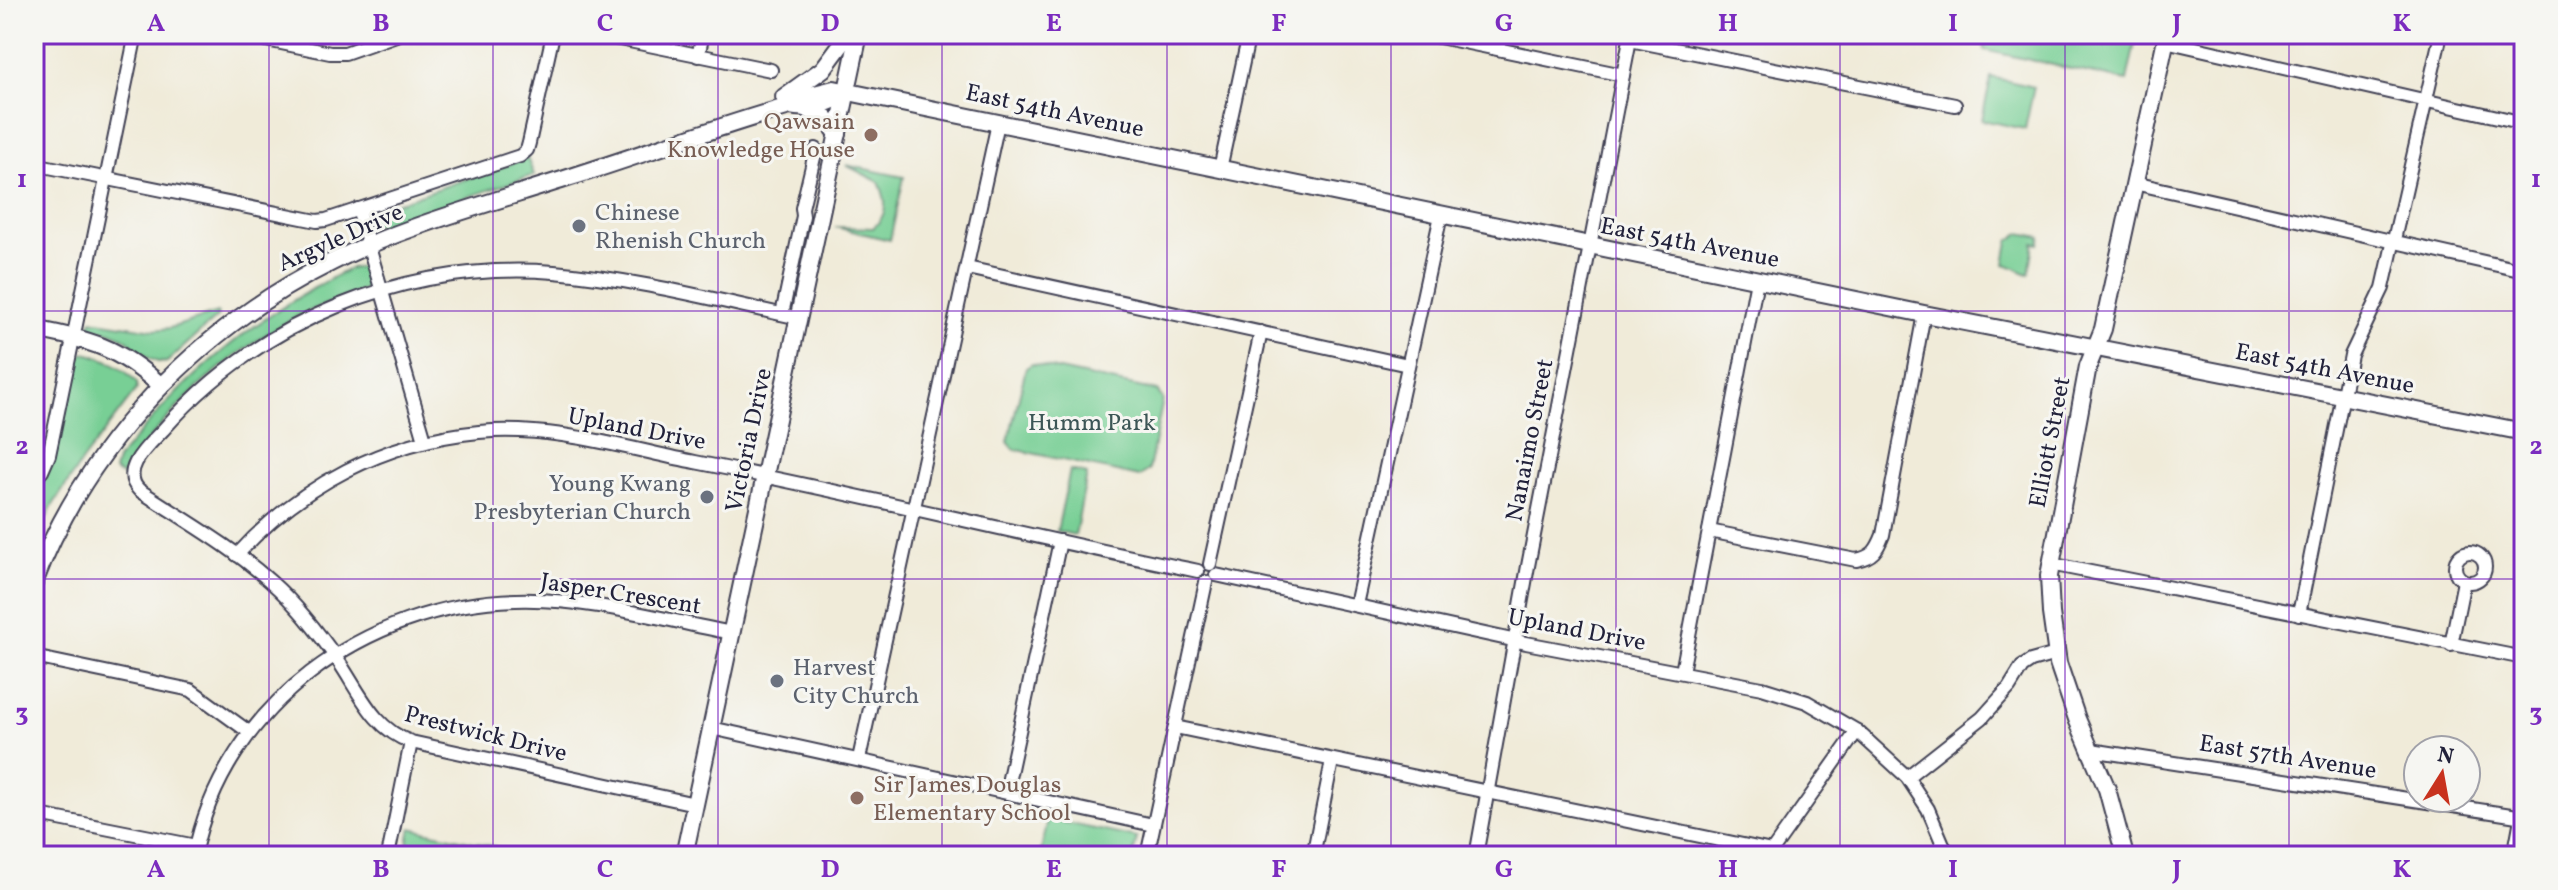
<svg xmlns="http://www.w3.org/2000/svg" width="2558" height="890" font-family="Vollkorn,serif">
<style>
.green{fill:#78cf95;stroke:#4d7868;stroke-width:2}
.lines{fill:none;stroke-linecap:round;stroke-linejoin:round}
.minor-casing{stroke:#414053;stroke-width:16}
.tertiary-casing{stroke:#414053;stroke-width:20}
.minor{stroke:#fff;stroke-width:12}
.tertiary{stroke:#fff;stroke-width:16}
.grid{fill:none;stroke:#7b2cbf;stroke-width:2;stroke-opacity:0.55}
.education-dot{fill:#8d6e63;stroke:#f6f6f2;stroke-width:3}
.worship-dot{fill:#6b7280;stroke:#f6f6f2;stroke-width:3}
.labels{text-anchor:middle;stroke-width:6;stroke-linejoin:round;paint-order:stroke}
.street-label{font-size:24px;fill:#22223b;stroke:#f6f6f2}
.education-label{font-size:24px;fill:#785e54;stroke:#f6f6f2;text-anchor:end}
.worship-label{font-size:24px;fill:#5b616d;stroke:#f6f6f2;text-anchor:start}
.park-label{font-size:24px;fill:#3c5656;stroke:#f6f6f2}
.neatline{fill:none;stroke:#7b2cbf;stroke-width:3}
.grid-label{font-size:26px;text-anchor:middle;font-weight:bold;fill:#7b2cbf}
</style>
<rect width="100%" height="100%" fill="#f6f6f2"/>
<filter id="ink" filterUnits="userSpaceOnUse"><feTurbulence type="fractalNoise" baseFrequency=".0125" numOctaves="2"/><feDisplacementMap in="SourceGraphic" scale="16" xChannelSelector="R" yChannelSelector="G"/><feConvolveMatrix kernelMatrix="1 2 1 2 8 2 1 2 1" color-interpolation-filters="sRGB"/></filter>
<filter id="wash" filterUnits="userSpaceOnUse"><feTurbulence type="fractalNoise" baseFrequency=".006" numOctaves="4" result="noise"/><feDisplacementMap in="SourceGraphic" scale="32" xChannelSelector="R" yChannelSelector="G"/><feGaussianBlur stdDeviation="1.8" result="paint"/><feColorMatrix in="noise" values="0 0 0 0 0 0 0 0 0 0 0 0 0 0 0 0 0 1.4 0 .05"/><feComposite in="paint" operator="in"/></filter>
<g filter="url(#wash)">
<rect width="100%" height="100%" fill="#f0ebd9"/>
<!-- green -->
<g class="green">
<polygon points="1987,34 2137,34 2127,81 1984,50"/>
<polygon points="1991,77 2034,87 2025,129 1982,120"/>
<polygon points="527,158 534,175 380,226 370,223 369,215 376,210"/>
<path d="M 846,165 L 904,177 L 890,240 L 835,227 L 873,228 C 889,214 887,200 879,182 Z"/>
<path d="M 2020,233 L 2041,237 L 2039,244 L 2034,243 L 2029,274 C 2019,272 2014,266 2005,264 L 2009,241 Z"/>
<path d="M 360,267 L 368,276 L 368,284 L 364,289 C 342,299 318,306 296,317 C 227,354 174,405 127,466 L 123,476 L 114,471 L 117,460 C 187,373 252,319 351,268 Z"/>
<path d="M 217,313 L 218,316 L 167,362 C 149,366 137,345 122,337 C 111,331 100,329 89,327 L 92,320 L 154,330 L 170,328 Z"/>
<path d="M 85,353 C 107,358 122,366 137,383 L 137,389 L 82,461 L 53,505 L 34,543 L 34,501 L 38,483 L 52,464 L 75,359 Z"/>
<polygon points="1032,364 1157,391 1163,399 1149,470 1139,477 1014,449 1008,442 1026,368"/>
<polygon points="1070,470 1087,474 1075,535 1057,531"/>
<polygon points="1048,819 1137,838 1133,856 1040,856"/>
<polygon points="411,828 536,856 405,856"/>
</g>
</g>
<g filter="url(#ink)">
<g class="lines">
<!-- minor casing -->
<g class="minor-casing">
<g id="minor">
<polyline points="237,34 330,53 345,53 399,34"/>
<polyline points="595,34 771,70"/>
<polyline points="1425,34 1623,75"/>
<polyline points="1630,40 1955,105"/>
<polyline points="2165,41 2524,123"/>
<polyline points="698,56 703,34"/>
<polyline points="34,164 317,221 326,220 520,156 527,150 529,143 553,34"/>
<polyline points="1220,169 1249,34"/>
<polyline points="2134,183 2524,271"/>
<polyline points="358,209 425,440"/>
<polyline points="967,268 1408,365"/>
<polyline points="782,314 803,216 802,208 816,149"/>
<polyline points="34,479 42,471 49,455 136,34"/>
<path d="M 1709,531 L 1856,560 C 1873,557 1877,550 1883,535 L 1924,314"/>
<circle cx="2470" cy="567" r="15"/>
<path d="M 237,555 C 300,485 385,441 479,432 C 551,425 625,448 695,462 C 863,495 1030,537 1198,571"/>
<polyline points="1210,564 1261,332"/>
<polyline points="2050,564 2524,658"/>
<polyline points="1216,575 1526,643 1762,688 1807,702 1857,731 1907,777 1928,809 1948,856"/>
<polyline points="1356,605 1441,215"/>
<polyline points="2299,614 2351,355 2383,288 2441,34"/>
<polyline points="2451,645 2464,581"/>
<polyline points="34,657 191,690 249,732"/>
<polyline points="1682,672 1757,280"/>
<polyline points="1175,727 1772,851"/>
<polyline points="711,728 1153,825"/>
<polyline points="2091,750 2524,817"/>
<polyline points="859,759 998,123"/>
<polyline points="1907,777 1982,718 2009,688 2022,667 2031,661 2056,654"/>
<polyline points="1006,792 1060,541"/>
<path d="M 695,804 L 411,742 C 374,729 360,693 339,662 C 319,633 297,605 271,582 C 231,546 183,519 139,490 C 119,470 149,445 163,430 C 260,319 407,261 554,272 C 636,279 719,301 799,318"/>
<polyline points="34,814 196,846"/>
<path d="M 194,856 C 224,705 367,604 516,600 C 588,598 661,619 731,633"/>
<polyline points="388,856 411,742"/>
<polyline points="1147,856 1206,582"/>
<polyline points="1313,856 1332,761"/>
<polyline points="1476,856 1528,566 1631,34"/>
<polyline points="1773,856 1772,851 1857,731"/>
<polyline points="2514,856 2524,803"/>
</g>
</g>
<!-- tertiary casing -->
<g class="tertiary-casing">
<g id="tertiary">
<polyline points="784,97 823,69 843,42 853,34"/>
<path d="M 790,106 C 810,111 829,103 847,93"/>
<polyline points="805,108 826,118 838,134"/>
<path d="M 34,329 C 90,340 117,346 161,386"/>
<path d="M 34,583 C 86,444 200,327 332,262 C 403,226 494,202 571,177 C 644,154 716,127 790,106 L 799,98 L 834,89 L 1924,314 L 2524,432"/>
<polyline points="684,856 859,34"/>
<polyline points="2125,856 2107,789 2077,719 2058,663 2051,613 2049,576 2088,366 2103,329 2167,34"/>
</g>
</g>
<!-- minor -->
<use href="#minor" class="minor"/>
<!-- tertiary -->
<use href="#tertiary" class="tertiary"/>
</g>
</g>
<!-- grid -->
<path class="grid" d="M 269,34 L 269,856M 493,34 L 493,856M 718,34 L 718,856M 942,34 L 942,856M 1167,34 L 1167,856M 1391,34 L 1391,856M 1616,34 L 1616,856M 1840,34 L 1840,856M 2065,34 L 2065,856M 2289,34 L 2289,856M 34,311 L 2524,311M 34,579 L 2524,579"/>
<!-- markers -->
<g class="education-dot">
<circle cx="871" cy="135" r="8"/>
<circle cx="857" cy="798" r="8"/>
</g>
<g class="worship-dot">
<circle cx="579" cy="226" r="8"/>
<circle cx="707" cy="497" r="8"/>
<circle cx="777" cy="681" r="8"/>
</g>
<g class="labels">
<!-- street labels -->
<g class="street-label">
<text transform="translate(1055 110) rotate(12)" y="8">East 54th Avenue</text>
<text transform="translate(340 237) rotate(-24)" y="8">Argyle Drive</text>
<text transform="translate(1690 242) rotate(11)" y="8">East 54th Avenue</text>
<text transform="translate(2325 368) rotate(11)" y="8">East 54th Avenue</text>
<text transform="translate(637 428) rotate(11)" y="8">Upland Drive</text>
<text transform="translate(748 440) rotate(-78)" y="8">Victoria Drive</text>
<text transform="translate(1529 440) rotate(-79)" y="8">Nanaimo Street</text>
<text transform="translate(2049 442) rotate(-79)" y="8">Elliott Street</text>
<text transform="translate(621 593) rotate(9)" y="8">Jasper Crescent</text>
<text transform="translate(1577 629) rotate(11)" y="8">Upland Drive</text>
<text transform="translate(486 733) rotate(14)" y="8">Prestwick Drive</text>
<text transform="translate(2288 756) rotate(9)" y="8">East 57th Avenue</text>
</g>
<!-- education labels -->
<g class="education-label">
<text x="855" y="129">Qawsain<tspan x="855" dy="28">Knowledge House</tspan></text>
<text x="873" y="792" text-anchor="start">Sir James Douglas<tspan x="873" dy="28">Elementary School</tspan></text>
</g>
<!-- worship labels -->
<g class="worship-label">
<text x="595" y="220">Chinese<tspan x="595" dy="28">Rhenish Church</tspan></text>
<text x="691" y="491" text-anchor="end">Young Kwang<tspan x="691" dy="28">Presbyterian Church</tspan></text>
<text x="793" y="675">Harvest<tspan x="793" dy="28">City Church</tspan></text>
</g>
<!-- park labels -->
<g class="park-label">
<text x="1092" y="430">Humm Park</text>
</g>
</g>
<!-- margin -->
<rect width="2558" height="890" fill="none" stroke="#f6f6f2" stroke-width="88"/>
<!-- north arrow -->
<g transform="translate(2442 774) rotate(11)"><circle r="38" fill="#f6f6f2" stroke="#a1a1a9" stroke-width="2"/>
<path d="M0-6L14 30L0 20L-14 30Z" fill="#c8321e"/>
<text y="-12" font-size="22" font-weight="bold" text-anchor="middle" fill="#22223b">N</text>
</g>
<rect x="44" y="44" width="2470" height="802" class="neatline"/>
<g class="grid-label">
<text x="156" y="31">A</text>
<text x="381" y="31">B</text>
<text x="605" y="31">C</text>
<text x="830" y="31">D</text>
<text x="1054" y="31">E</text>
<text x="1279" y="31">F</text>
<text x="1504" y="31">G</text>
<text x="1728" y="31">H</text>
<text x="1953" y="31">I</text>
<text x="2177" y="31">J</text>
<text x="2402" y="31">K</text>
<text x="22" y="187">1</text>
<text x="2536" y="187">1</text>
<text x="22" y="454">2</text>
<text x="2536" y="454">2</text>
<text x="22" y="721">3</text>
<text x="2536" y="721">3</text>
<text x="156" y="877">A</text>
<text x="381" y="877">B</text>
<text x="605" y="877">C</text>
<text x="830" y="877">D</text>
<text x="1054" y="877">E</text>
<text x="1279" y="877">F</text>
<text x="1504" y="877">G</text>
<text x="1728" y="877">H</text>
<text x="1953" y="877">I</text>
<text x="2177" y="877">J</text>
<text x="2402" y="877">K</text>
</g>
</svg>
